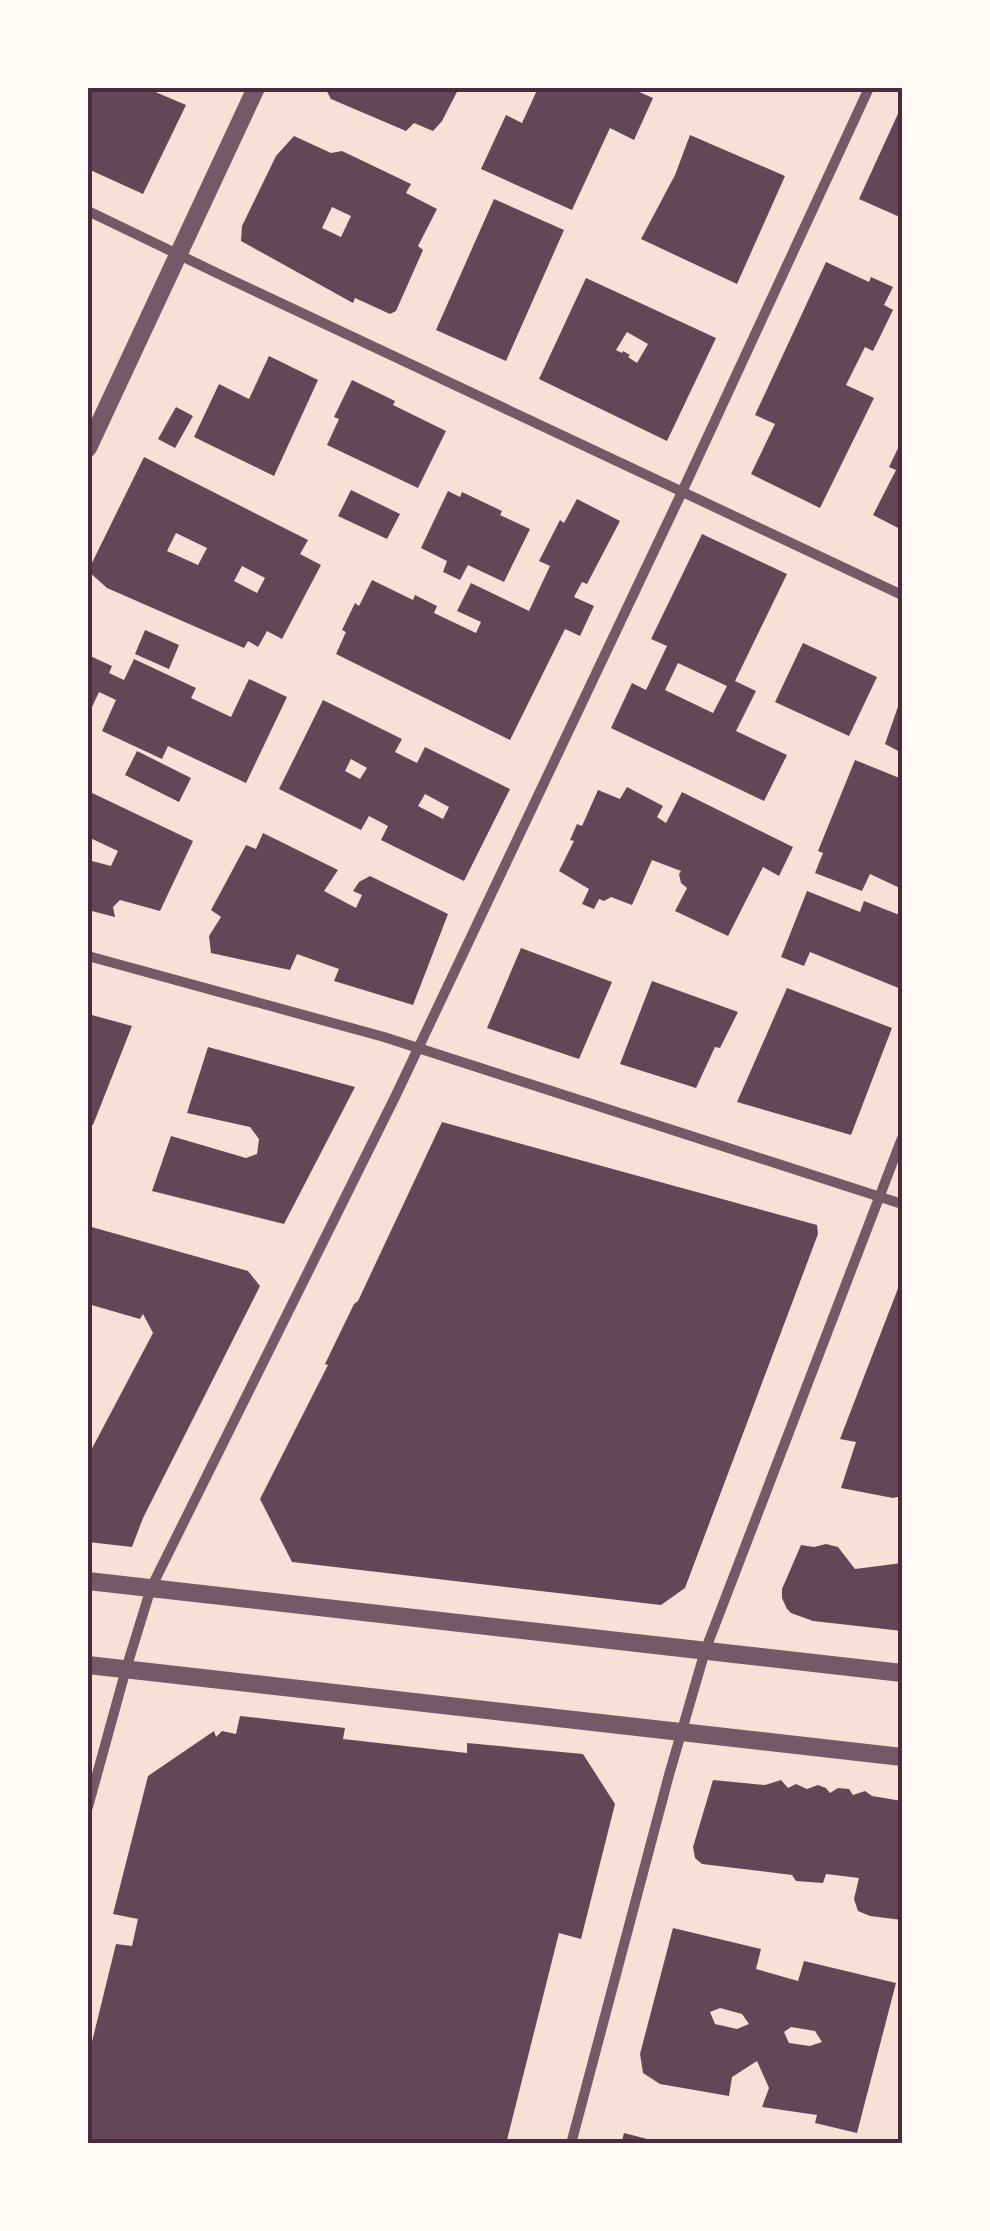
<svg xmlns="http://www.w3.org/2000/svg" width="990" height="2231" font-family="'IBM Plex Sans',sans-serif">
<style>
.building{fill:#644757;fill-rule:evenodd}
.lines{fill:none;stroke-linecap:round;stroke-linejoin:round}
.minor{stroke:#755966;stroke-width:10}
.tertiary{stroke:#755966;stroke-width:18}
.neatline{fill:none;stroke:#4a2c40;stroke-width:4}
</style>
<rect width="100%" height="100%" fill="#f7e1d7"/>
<!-- building -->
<g class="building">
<polygon points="88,88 146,88 186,105 143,194 88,169"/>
<polygon points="325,88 459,88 442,121 433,131 414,123 406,131 331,99"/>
<polygon points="538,88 630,88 653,98 634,140 610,128 572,210 481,169 506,115 522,123"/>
<polygon points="902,105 902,218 859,199"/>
<polygon points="690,135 785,176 737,284 641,239 675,175"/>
<path d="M 294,136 L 331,153 L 342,151 L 411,184 L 406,193 L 437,209 L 418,246 L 423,250 L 396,311 L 390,314 L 355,298 L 353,303 L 241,241 L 242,226 L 276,156 ZM 332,207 L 351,216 L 341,237 L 322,228 Z"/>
<polygon points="494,199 564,230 506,361 436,330"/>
<polygon points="826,262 869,282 871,277 893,287 884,305 893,310 873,351 865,347 846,385 874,398 820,508 751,474 775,424 755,415"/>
<path d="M 586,278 L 716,338 L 667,441 L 539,379 ZM 627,332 L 648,344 L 637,363 L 628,357 L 630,355 L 623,351 L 622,353 L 616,350 Z"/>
<polygon points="269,356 318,380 274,476 194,437 219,384 249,399"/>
<polygon points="352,380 395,401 393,405 446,431 418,488 327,445 339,419 334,417"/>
<polygon points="176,407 193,416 175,448 158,439"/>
<polygon points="902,440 902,530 873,515 896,470 889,467"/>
<path d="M 144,457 L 308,540 L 300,554 L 321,565 L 282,639 L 267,631 L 258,647 L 248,641 L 244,648 L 107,588 L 88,571 ZM 176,533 L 207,548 L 198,565 L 167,551 ZM 242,566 L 265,578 L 257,593 L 234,581 Z"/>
<polygon points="351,490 400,514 387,539 338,516"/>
<polygon points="448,491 460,497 462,492 502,511 500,515 530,529 504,582 468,565 460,580 443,572 447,561 421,548"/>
<polygon points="577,499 620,521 587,584 582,582 574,597 594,606 580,636 565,629 510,740 336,654 346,632 342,630 355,603 359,606 372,580 413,600 415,595 437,606 434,613 476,633 481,622 457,611 471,583 529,611 550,566 539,561 560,520 564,523"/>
<path d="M 702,534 L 787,574 L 735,681 L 756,691 L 736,731 L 787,755 L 764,801 L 611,728 L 632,683 L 646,690 L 667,646 L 651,639 ZM 678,663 L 727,686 L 713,713 L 665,690 Z"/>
<polygon points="145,630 179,645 169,669 135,654"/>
<polygon points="803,643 877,677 849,736 775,702"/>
<polygon points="88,655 112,666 109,673 124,680 134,659 196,688 191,698 231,717 249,679 287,697 246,783 168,746 162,759 102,731 116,700 99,692 92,707 88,704"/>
<polygon points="902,695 902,753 885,744"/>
<path d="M 323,700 L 402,739 L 395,752 L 417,763 L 425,747 L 510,789 L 464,881 L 381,840 L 388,826 L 369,816 L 361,830 L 279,789 ZM 351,759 L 367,768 L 360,779 L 345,771 ZM 425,794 L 449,807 L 443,819 L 418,806 Z"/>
<polygon points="137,751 191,778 179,802 125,775"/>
<polygon points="855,760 902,779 902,889 870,874 862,891 815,873 823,853 818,851"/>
<polygon points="627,787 663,806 657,817 666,823 682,792 793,847 779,876 763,867 728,936 675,911 687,888 681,883 679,874 681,871 652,860 632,905 611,897 604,901 599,899 594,909 582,904 589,889 559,871 574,841 570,840 577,824 582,826 598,790 620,799"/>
<polygon points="88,791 193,841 160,911 120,900 113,907 115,917 88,910 88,860 111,866 118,851 88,837"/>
<polygon points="263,833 338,870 324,891 356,908 362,895 353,891 359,882 370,876 448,914 413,1005 334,981 339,969 297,954 290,970 211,953 209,936 221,917 211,910 246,845 256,849"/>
<polygon points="807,891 860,912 864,901 902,916 899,930 902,932 901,989 810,952 804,966 781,957"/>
<polygon points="521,948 612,982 579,1059 487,1028"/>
<polygon points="652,981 738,1012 720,1048 715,1047 696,1088 620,1064"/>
<polygon points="787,988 892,1028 851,1135 737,1102"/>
<polygon points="88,1014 132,1026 93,1125 88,1124"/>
<polygon points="208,1047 355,1087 284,1224 152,1191 171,1136 246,1158 257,1154 259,1139 250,1127 187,1113"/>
<polygon points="442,1122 817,1225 818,1234 685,1588 661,1605 292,1562 260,1499 328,1365 325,1364 354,1304 358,1301"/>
<polygon points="88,1226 248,1271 260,1286 143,1518 132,1547 88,1542 88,1456 153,1333 143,1314 140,1319 88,1304"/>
<polygon points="902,1278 902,1496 893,1498 841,1488 856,1442 840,1439"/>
<polygon points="826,1544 838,1547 855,1569 902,1563 902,1631 813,1621 791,1613 787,1609 782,1598 782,1589 801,1545 814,1547"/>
<polygon points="240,1716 345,1728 343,1739 467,1753 467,1743 583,1754 615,1804 581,1939 559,1933 506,2144 88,2144 88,2058 116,1944 132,1946 138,1919 113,1914 148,1776 214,1731 216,1737 222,1731 236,1734"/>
<polygon points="713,1780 765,1785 781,1780 788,1788 796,1784 807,1789 818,1785 826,1788 830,1793 838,1788 849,1789 853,1795 865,1791 872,1796 902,1801 902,1920 870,1916 858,1911 854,1899 859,1878 826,1874 823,1883 796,1881 792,1875 702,1864 695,1858 693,1847"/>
<path d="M 673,1928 L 761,1949 L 756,1969 L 798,1981 L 804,1961 L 896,1983 L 857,2133 L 815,2123 L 817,2115 L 762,2107 L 769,2088 L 757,2061 L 732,2077 L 729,2096 L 660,2084 L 643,2073 L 640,2054 ZM 720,2008 L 742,2014 L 749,2024 L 737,2029 L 715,2024 L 710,2012 ZM 791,2027 L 815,2031 L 822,2042 L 810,2046 L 789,2043 L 784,2032 Z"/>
<polygon points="624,2133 659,2142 659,2144 621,2144"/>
</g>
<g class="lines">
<!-- minor -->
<g class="minor">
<polyline points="88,211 225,277 902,595"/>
<polyline points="88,956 384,1037 902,1204"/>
<polyline points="88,1807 126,1669 151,1588 396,1095 682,492 869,88"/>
<polyline points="571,2144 669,1775 705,1651 902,1138"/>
</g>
<!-- tertiary -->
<g class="tertiary">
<polyline points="88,448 256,88"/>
<polyline points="88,1581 902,1673"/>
<polyline points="88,1665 902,1757"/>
</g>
</g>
<!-- border -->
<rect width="990" height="2231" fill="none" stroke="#fffaf5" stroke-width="180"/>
<rect x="90" y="90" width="810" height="2051" class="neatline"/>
</svg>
